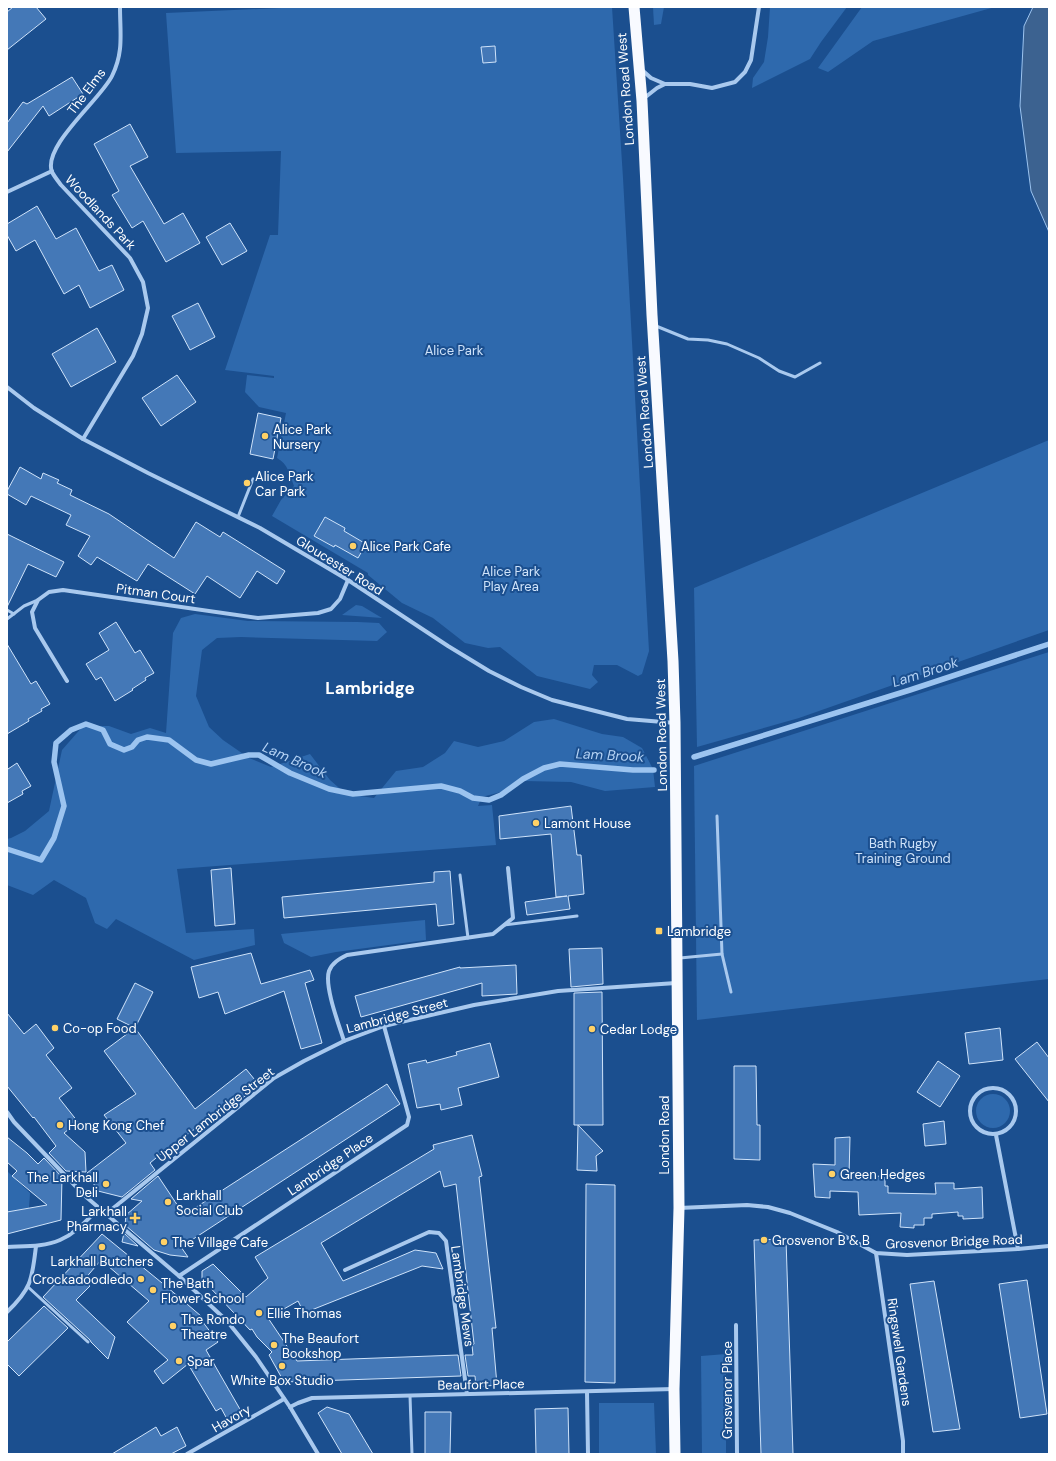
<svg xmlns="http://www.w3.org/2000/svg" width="1056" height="1461" font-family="'DM Sans',sans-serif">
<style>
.green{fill:#2e69ad}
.water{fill:#3c6290;stroke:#9cc4f0}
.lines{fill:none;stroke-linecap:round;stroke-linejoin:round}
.stream{stroke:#9cc4f0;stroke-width:5.5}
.building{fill:#4478b7;stroke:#cfe3fa}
.service{stroke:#a9c9ee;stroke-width:3}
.minor{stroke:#a9c9ee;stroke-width:4}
.trunk{stroke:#f8faff;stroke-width:11}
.poi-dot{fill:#ffd166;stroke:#1b4f8f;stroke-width:1.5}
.labels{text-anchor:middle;stroke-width:4;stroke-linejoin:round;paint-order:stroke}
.street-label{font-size:13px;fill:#fff;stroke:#1b4f8f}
.park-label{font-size:13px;fill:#cfe3fa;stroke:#1b4f8f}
.poi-label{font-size:13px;fill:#fff;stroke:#1b4f8f;text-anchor:start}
.water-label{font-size:14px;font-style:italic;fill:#b5d3f5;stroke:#1b4f8f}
.district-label{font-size:17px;font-weight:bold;fill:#fff;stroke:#1b4f8f}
</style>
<rect width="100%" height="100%" fill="#1b4f8f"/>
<!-- green -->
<g class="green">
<path d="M 303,7 L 612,7 L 623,178 L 649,651 L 642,674 L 638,676 L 617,665 L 594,665 L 592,675 L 598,682 L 590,689 L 537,676 L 500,647 L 488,648 L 465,643 L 433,618 L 402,603 L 368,575 L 368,573 L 272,516 L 281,500 L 294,486 C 290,475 288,464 277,458 L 286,413 L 259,407 L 245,392 L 247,375 L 274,378 L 274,376 L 225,370 L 270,235 L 278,235 L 281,151 L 176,153 L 166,13 Z"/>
<polygon points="653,7 664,7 661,24 654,25"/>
<polygon points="770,7 847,7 821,42 810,59 752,88 753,78 764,62 768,37"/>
<polygon points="862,7 995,7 873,41 828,72 818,68"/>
<polygon points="1049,440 1049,630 799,718 697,747 694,588"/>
<polygon points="356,605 362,606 382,618 342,615"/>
<polygon points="195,614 248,621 358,622 379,623 387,632 377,641 241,637 217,638 202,650 196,696 209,727 223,740 249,758 271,767 310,754 330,780 346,794 374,798 396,771 423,767 445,753 454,741 478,747 504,741 534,722 554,719 602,734 623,737 642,748 653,769 655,787 605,791 571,782 524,781 501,792 482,797 478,806 492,805 496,845 177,869 186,933 254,929 255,945 194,960 116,919 107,929 95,923 86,898 54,880 33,895 7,885 7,839 11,838 25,831 49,811 62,750 83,726 109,726 131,734 150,728 166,733 173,633 181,618"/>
<polygon points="1049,652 1049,979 697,1020 694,766"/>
<polygon points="425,920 426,940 336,952 311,957 284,943 281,934"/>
<circle cx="993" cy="1111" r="17"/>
<polygon points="7,1171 30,1193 29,1208 7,1212"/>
<polygon points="726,1354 726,1454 702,1454 701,1356"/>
<polygon points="599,1403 654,1403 656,1454 599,1454"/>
</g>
<!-- water -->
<polygon class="water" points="1033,7 1049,7 1049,232 1031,191 1020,106 1024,26"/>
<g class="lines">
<!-- stream -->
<g class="stream">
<polyline points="694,757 910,690 1049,644"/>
<polyline points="7,849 41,860 54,838 64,806 54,762 56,743 71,730 86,724 103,730 110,744 124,750 132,747 138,740 147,737 169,740 196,760 211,764 249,755 259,755 290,773 329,789 353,794 441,786 460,791 473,798 489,800 501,795 523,779 544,768 560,764 633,770 654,770"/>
</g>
</g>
<!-- building -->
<g class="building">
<polygon points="13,7 36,7 46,19 7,50 7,12"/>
<polygon points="495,46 496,62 483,63 481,47"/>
<polygon points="72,77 83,94 49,116 43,106 7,152 7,123 23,102 27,104"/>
<polygon points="130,124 148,157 130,166 164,224 183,213 200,243 166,262 143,221 132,228 112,195 119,191 94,144"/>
<polygon points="37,206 56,239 76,228 99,271 112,265 124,290 90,308 79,285 64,294 35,240 16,251 7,235 7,224"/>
<polygon points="230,223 247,251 222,265 206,237"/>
<polygon points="198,303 215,337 190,350 172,316"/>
<polygon points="97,328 116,362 71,387 52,354"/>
<polygon points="177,375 196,402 161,426 142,398"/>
<polygon points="258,413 281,418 273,459 250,454"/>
<polygon points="20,467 41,479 43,473 59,480 57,483 72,490 70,495 109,514 174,558 196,522 220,537 223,532 285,571 277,584 257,571 240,598 207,576 195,594 148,564 137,581 97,557 91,565 78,556 90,536 66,525 71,515 31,496 26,505 7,494 7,491"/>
<polygon points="325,517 345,528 344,531 366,544 358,558 335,545 334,547 314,536"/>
<polygon points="7,534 64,562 56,577 28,564 7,607"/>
<polygon points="116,622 135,653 140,650 154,673 145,678 146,680 132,689 133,690 115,701 101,677 96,680 86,664 109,650 99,633"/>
<polygon points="7,644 31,684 36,681 50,704 41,709 42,711 28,719 29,721 7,734"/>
<polygon points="17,763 31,786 22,791 23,794 7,803 7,768 8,769"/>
<polygon points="571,806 577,855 581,855 584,894 568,896 570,909 527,915 525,902 567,896 556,897 551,834 500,839 499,816"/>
<polygon points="231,868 235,924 215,926 211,870"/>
<polygon points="450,871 454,924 438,926 436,904 284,918 282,897 434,882 434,872"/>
<polygon points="602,948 603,984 571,987 569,949"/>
<polygon points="251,953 261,984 310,970 314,980 305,983 322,1043 301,1049 284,991 225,1014 218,992 199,998 191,967"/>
<polygon points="516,965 517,994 482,996 482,983 361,1017 355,996 460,967 460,968"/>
<polygon points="135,983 153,992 135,1028 117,1019"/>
<polygon points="602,992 603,1125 574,1125 574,993"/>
<polygon points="7,1013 24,1034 36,1024 54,1048 46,1055 72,1088 59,1098 78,1122 64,1133 85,1152 86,1172 66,1171 49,1153 56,1146 34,1117 33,1118 7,1086"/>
<polygon points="135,1028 195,1109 246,1069 259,1085 221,1115 218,1112 162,1153 150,1163 155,1170 122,1197 98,1191 87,1173 126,1143 104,1115 136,1094 104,1051"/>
<polygon points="1000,1028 1003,1060 969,1064 965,1033"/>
<polygon points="1037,1042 1049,1058 1049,1102 1015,1059"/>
<polygon points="490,1043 499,1077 458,1088 462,1105 441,1110 440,1104 417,1108 408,1064 426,1060 427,1063 457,1055 456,1052"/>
<polygon points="938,1061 960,1076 940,1107 917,1092"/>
<polygon points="734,1066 756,1066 757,1125 760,1125 760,1160 734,1159"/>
<polygon points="387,1084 400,1104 181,1247 188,1257 170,1255 154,1250 125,1225 126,1215 142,1201 131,1199 158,1176 184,1215"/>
<polygon points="944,1121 946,1144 925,1146 923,1124"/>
<polygon points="578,1125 603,1151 596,1156 597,1171 577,1170"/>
<polygon points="472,1135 482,1176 479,1177 496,1328 492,1328 497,1385 476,1387 475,1376 468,1376 465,1355 473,1355 472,1345 474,1344 456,1184 444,1187 440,1171 321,1243 343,1281 415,1250 436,1253 443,1269 422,1266 304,1313 298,1301 268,1318 297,1361 458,1355 461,1376 284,1382 269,1355 272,1352 257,1337 252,1329 250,1330 202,1279 202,1271 213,1264 246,1297 268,1278 255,1257 434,1149 433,1145"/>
<polygon points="7,1137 27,1153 38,1164 44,1158 62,1177 61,1220 7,1234 7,1212 47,1205 12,1176 17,1171 7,1162"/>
<polygon points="850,1137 849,1177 885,1176 885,1186 888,1186 888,1193 936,1194 935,1183 954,1183 954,1189 982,1187 983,1218 963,1219 963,1216 958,1216 958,1212 932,1214 932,1218 924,1218 924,1225 914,1225 914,1228 900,1227 901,1213 859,1215 858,1192 830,1191 830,1198 815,1197 813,1164 835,1165 835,1138"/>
<polygon points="586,1184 615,1185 615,1383 585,1382"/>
<polygon points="124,1233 138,1246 122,1242"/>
<polygon points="102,1234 167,1287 201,1316 199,1317 218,1342 206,1350 241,1411 227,1419 221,1408 216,1411 188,1364 163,1384 154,1371 168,1360 127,1322 149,1301 101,1260 84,1280 90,1286 76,1300 115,1337 108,1359 91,1342 90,1340 43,1297"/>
<polygon points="786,1239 793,1454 761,1454 754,1240"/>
<polygon points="1027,1280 1047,1414 1020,1418 999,1284"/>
<polygon points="934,1281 960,1429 933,1432 910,1284"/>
<polygon points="44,1306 68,1328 19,1376 7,1364 7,1342"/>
<polygon points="327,1407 349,1414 373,1454 342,1454 318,1413"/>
<polygon points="568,1408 569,1454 536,1454 535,1409"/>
<polygon points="425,1412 451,1412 450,1454 425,1454"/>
<polygon points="156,1427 161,1436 177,1427 186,1446 171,1454 112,1454"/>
</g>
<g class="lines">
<!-- service -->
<g class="service">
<polyline points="656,326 688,339 708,340 727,344 759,358 779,371 795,377 820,363"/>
<polyline points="238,517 253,479"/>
<polyline points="7,610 14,614"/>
<polyline points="7,619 24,606 38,600"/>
<polyline points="717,816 722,954 731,992"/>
<polyline points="460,875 468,938"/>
<polyline points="504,925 577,916"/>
<polyline points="680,958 722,954"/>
<polyline points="28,1287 88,1342"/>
<polyline points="410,1396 412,1454"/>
</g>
<!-- minor -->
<g class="minor">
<polyline points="642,70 651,78 665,84 657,88 643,99"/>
<polyline points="665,84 690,84 712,88 735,82 745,72 751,60 759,7"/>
<polyline points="7,192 52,171"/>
<polyline points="7,387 34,408 83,439 148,473 260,528 348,580 448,646 489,671 521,687 552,700 627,719 675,723"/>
<path d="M 83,439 L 133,356 L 142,334 L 148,308 L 143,282 L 130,258 L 61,185 C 58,181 54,176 52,172 C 42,146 101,99 112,76 C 124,52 120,33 120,7"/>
<polyline points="67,681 35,628 32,612 38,600 49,592 63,590 258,618 318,613 331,609 340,599 348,580"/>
<path d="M 344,1041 C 339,1025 324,986 329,971 C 332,963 339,959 347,955 L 493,934 L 513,918 L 508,868"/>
<circle cx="993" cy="1111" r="23"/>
<polyline points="7,1112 14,1122 85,1196 179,1276 227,1321 256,1357 290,1407 318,1454"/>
<polyline points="996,1135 1018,1249"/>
<polyline points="679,1208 747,1205 768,1207 790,1213 837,1232 876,1253 907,1255 1018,1249 1049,1246"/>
<polyline points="106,1214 274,1078 304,1061 344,1041 384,1026 474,1005 558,991 676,983"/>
<path d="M 7,1247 C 24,1246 44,1247 60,1240 C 76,1233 87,1220 99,1208"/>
<polyline points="876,1253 903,1441 903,1454"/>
<polyline points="345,1270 429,1232 439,1233 446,1241 467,1394"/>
<polyline points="179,1276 407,1125 409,1117 384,1026"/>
<path d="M 7,1312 C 32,1288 32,1279 36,1246"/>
<polyline points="736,1325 737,1454"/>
<polyline points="587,1392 588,1454"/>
<polyline points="290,1407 298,1403 312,1398 674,1389"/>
<polyline points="187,1454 284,1399"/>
</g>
<!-- trunk -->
<polyline class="trunk" points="634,7 642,101 652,315 673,661 675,723 679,1208 674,1389 675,1454"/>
</g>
<!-- markers -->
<g class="poi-dot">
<circle cx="265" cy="436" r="4"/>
<circle cx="247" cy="483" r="4"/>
<circle cx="353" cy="546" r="4"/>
<circle cx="536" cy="823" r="4"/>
<rect x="655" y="927" width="8" height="8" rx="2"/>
<circle cx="55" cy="1028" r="4"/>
<circle cx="592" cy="1029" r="4"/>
<circle cx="60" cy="1125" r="4"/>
<circle cx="832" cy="1174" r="4"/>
<circle cx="106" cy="1184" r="4"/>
<circle cx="168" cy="1202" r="4"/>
<path d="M133 1212h4v4h4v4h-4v4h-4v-4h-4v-4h4z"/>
<circle cx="764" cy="1240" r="4"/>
<circle cx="164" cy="1242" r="4"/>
<circle cx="102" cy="1247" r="4"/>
<circle cx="141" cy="1279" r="4"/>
<circle cx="153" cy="1290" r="4"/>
<circle cx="259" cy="1313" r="4"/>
<circle cx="173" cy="1326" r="4"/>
<circle cx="274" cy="1345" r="4"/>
<circle cx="179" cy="1361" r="4"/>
<circle cx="282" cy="1366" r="4"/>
</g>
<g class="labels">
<!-- street labels -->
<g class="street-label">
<text transform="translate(625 89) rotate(-94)" y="5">London Road West</text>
<text transform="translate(86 91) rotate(-53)" y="5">The Elms</text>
<text transform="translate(101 212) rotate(47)" y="5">Woodlands Park</text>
<text transform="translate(644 412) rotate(-94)" y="5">London Road West</text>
<text transform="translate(340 565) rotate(32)" y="5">Gloucester Road</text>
<text transform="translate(156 593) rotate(8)" y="5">Pitman Court</text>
<text transform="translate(661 735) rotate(-91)" y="5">London Road West</text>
<text transform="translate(397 1015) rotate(-15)" y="5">Lambridge Street</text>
<text transform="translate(215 1114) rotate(-38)" y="5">Upper Lambridge Street</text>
<text transform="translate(664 1135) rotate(-90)" y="5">London Road</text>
<text transform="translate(330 1164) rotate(-34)" y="5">Lambridge Place</text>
<text transform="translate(954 1241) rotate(-2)" y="5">Grosvenor Bridge Road</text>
<text transform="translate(463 1296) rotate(82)" y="5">Lambridge Mews</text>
<text transform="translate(900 1352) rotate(82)" y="5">Ringswell Gardens</text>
<text transform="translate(481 1384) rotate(-1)" y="5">Beaufort Place</text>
<text transform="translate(727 1390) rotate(-90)" y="5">Grosvenor Place</text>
<text transform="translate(231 1418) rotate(-30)" y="5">Havory</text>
</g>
<!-- park labels -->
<g class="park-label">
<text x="454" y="355">Alice Park</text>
<text x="511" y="576">Alice Park<tspan x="511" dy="15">Play Area</tspan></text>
<text x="903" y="848">Bath Rugby<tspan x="903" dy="15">Training Ground</tspan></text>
</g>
<!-- poi labels -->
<g class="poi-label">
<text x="273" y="434">Alice Park<tspan x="273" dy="15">Nursery</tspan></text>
<text x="255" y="481">Alice Park<tspan x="255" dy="15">Car Park</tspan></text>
<text x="361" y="551">Alice Park Cafe</text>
<text x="544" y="828">Lamont House</text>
<text x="667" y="936">Lambridge</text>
<text x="63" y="1033">Co-op Food</text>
<text x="600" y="1034">Cedar Lodge</text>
<text x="68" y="1130">Hong Kong Chef</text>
<text x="840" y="1179">Green Hedges</text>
<text x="98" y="1182" text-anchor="end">The Larkhall<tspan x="98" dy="15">Deli</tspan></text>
<text x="176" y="1200">Larkhall<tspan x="176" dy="15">Social Club</tspan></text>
<text x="127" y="1216" text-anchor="end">Larkhall<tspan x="127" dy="15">Pharmacy</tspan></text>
<text x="772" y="1245">Grosvenor B &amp; B</text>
<text x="172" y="1247">The Village Cafe</text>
<text x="102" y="1266" text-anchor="middle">Larkhall Butchers</text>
<text x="133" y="1284" text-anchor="end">Crockadoodledo</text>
<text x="161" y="1288">The Bath<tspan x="161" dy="15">Flower School</tspan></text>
<text x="267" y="1318">Ellie Thomas</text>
<text x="181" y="1324">The Rondo<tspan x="181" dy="15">Theatre</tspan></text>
<text x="282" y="1343">The Beaufort<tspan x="282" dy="15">Bookshop</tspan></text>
<text x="187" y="1366">Spar</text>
<text x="282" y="1385" text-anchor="middle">White Box Studio</text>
</g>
<!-- water labels -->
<g class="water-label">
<text transform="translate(925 672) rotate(-18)" y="5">Lam Brook</text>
<text transform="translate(610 755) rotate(3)" y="5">Lam Brook</text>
<text transform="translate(295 760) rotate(24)" y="5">Lam Brook</text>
</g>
<!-- district labels -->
<g class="district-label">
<text x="370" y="694">Lambridge</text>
</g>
</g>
<!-- border -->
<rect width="1056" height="1461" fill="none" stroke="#ffffff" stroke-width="16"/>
</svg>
